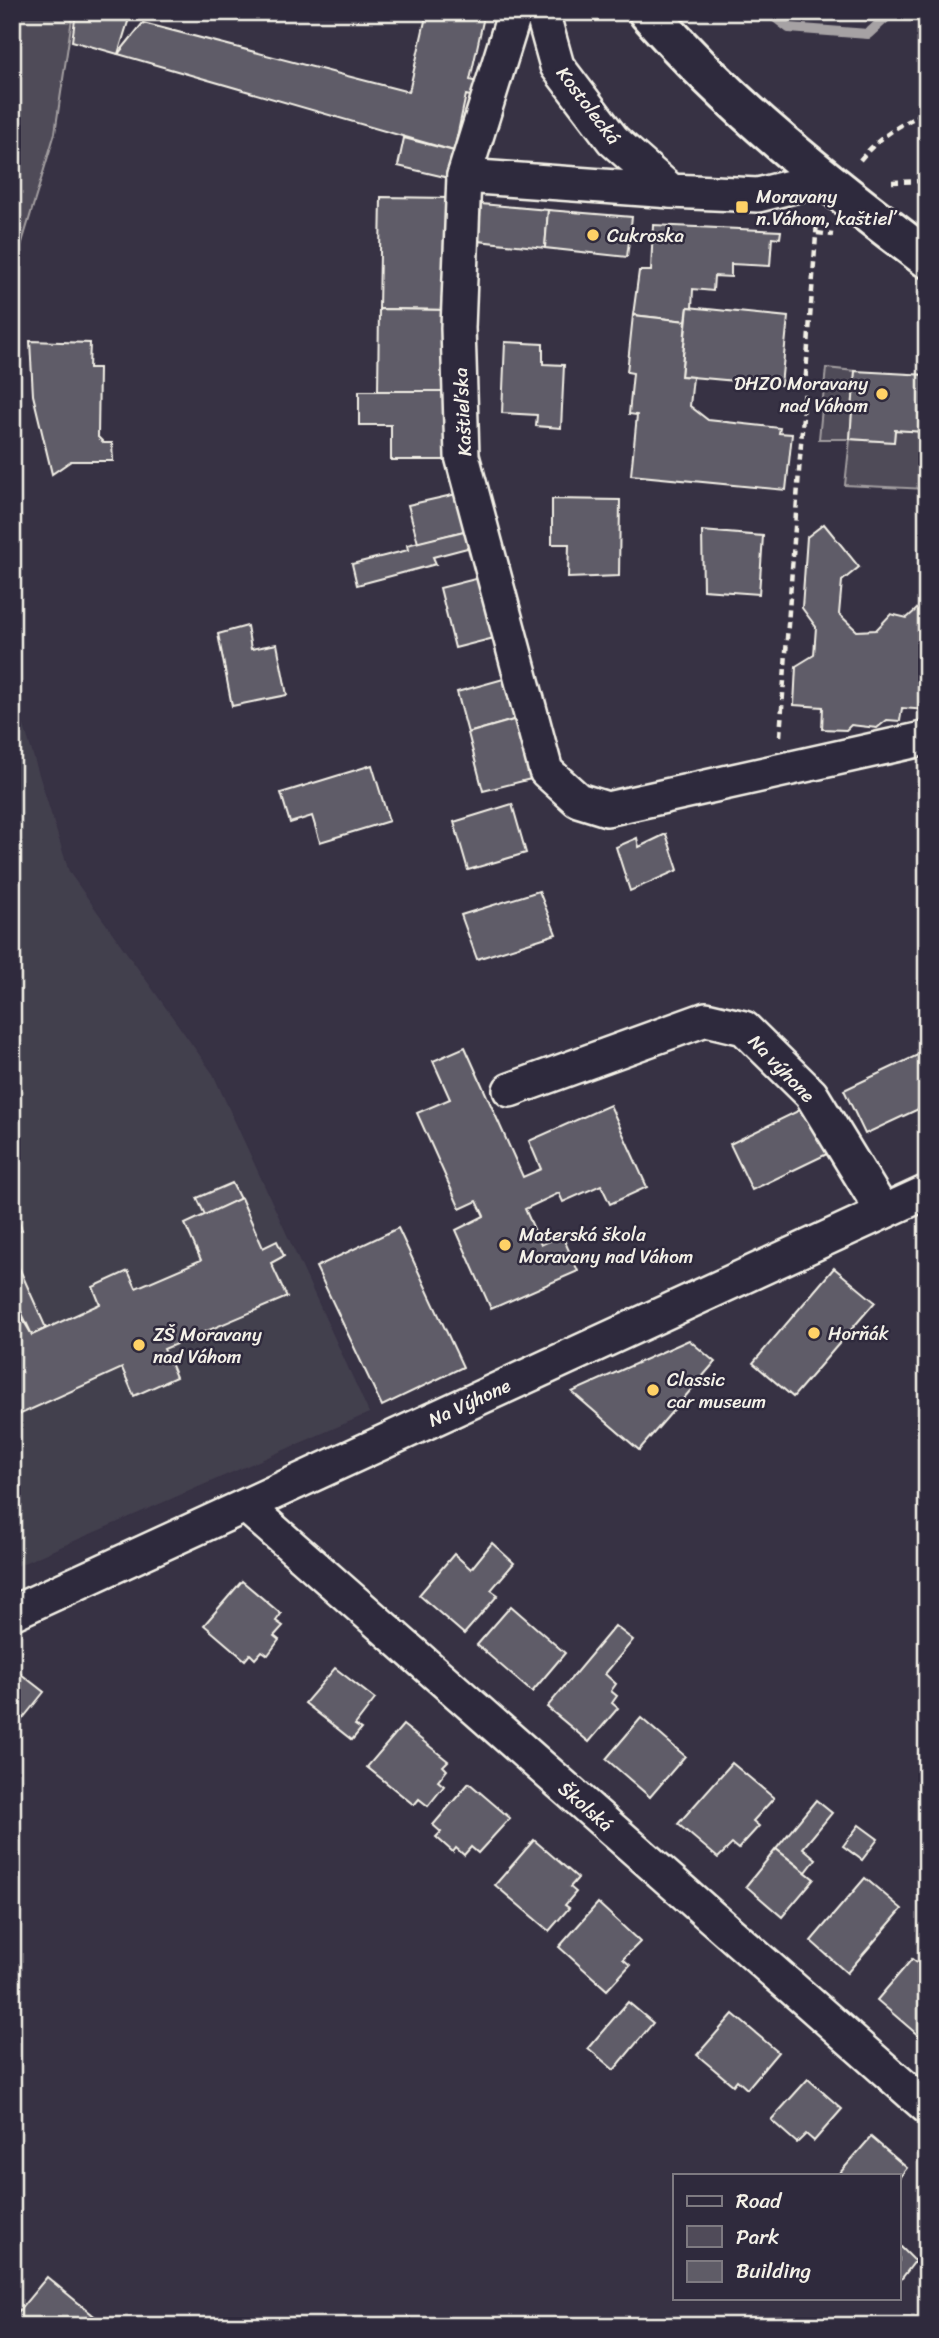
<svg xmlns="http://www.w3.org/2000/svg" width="939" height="2338" font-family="Sriracha,sans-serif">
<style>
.built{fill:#433f4e}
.green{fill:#504b59;stroke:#a29ea0;stroke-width:2}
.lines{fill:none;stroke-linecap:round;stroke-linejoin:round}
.stream{stroke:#a6a2a4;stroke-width:10}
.building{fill:#5f5c67;stroke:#f4f1e8;stroke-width:2}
.street-casing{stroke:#f4f1e8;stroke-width:38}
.secondary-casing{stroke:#f4f1e8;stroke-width:44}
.path{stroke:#f4f1e8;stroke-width:4.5;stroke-dasharray:7 5;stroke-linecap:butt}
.street{stroke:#2f2a3d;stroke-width:33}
.secondary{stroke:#2f2a3d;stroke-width:38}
.poi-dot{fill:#ffd166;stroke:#2f2a3d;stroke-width:2.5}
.labels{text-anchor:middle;stroke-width:5;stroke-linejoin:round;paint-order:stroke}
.street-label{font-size:19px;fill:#f4f1e8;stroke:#2f2a3d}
.poi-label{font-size:19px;fill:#f4f1e8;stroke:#2f2a3d;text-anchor:start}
</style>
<rect width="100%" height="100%" fill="#373244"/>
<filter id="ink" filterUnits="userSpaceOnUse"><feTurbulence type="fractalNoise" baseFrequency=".0143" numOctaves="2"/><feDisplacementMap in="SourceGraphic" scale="14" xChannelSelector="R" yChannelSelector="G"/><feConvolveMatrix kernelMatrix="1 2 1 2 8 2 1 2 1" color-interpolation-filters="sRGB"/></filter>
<g filter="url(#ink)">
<!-- built -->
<polygon class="built" points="12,687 69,872 213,1074 369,1413 12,1568"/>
<!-- green -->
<g class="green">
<polygon points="12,12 73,12 55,133 12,276"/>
<polygon points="826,368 855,371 850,439 894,442 895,430 925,432 927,489 845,485 850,439 819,439"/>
</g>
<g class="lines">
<!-- stream -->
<polyline class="stream" points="768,12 789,28 868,34 892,12"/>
</g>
<!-- building -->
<g class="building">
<polygon points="76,12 131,12 118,54 72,41"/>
<polygon points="427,12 485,12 470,80 477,82 474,97 466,95 454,151 118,54 143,23 409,92"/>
<polygon points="404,138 454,151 449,178 398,166"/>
<polygon points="381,197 450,198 448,310 379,309"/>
<polygon points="481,204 548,210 545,248 478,241"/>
<polygon points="548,210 632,217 627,257 545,248"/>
<polygon points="653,225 781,231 780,238 772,237 770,266 731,264 731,277 714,276 713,291 693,289 692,308 688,307 686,321 633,315 639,271 651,271"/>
<polygon points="688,307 788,317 781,385 681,376"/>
<polygon points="379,309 448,310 447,391 378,391"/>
<polygon points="633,315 686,321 681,376 693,377 690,406 708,420 780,428 779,433 792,434 786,490 631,475 637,415 629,414 633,373 627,372"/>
<polygon points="30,341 90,343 89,368 99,368 98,437 104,443 112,443 113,461 71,461 52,474 33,395"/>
<polygon points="505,342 543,344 543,364 564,365 561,428 536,426 537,415 502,413"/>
<polygon points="855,371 927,375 927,440 925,432 895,430 894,442 850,439"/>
<polygon points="359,391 447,391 447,460 391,460 391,425 359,425"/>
<polygon points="461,493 468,530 418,543 408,505"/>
<polygon points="552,499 620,500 619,576 568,578 569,544 552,544"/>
<polygon points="824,524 859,567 842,581 839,614 857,631 876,630 891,614 907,618 927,600 927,710 902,708 900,721 887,720 877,728 851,725 846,730 822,729 823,707 794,705 796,666 814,655 816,627 802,608 807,537"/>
<polygon points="468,530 471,547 433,557 436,564 357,585 352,564 408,550 407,545"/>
<polygon points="702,531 763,536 759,594 703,590"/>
<polygon points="483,577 498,637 455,648 440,588"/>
<polygon points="247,626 251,649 277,644 287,695 232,706 218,634"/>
<polygon points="507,678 517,719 468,733 457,692"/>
<polygon points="517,719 531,779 483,791 468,733"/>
<polygon points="372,765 389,821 320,842 312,816 290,823 281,793"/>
<polygon points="512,804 526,853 468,870 454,822"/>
<polygon points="666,834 678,870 630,891 616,847 637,838 639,847"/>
<polygon points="539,891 556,934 477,959 461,915"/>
<polygon points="465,1047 523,1177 541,1169 529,1141 610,1105 647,1187 610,1204 601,1185 563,1202 559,1193 525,1209 541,1245 562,1235 578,1271 491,1309 456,1230 484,1216 477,1201 460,1209 417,1113 450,1099 433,1061"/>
<polygon points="926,1051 927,1105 865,1134 844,1090"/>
<polygon points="806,1107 829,1153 752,1190 730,1144"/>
<polygon points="232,1183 240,1199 205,1215 197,1198"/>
<polygon points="241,1198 263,1248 277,1241 284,1256 271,1263 287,1297 164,1349 176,1377 134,1396 122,1368 12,1418 12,1301 32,1335 100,1304 93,1287 128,1271 136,1288 201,1260 185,1224"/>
<polygon points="12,1205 22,1230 12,1235"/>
<polygon points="398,1228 463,1367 382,1406 316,1267"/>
<polygon points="12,1252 46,1328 32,1335 12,1292"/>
<polygon points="834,1268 875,1302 793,1397 753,1363"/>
<polygon points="689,1340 715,1362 639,1450 572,1392"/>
<polygon points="492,1543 514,1563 491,1590 498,1595 464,1634 419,1595 454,1554 471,1569"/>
<polygon points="242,1581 281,1614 276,1621 283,1626 274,1636 279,1640 268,1655 262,1651 255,1659 250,1654 245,1660 204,1625"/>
<polygon points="511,1606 565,1653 532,1692 477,1645"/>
<polygon points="615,1626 633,1640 605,1674 616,1684 611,1691 617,1696 612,1703 618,1708 589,1742 547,1707"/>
<polygon points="335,1668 375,1699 355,1725 361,1729 352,1740 305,1703"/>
<polygon points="21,1674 44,1692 12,1732 12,1676 16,1680"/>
<polygon points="641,1718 685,1756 650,1797 606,1759"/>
<polygon points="403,1725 448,1761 443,1766 447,1770 438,1781 444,1786 428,1806 419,1799 414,1805 367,1767"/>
<polygon points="732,1763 774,1798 753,1821 759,1826 738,1849 732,1844 718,1858 678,1824"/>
<polygon points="469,1783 510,1818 478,1853 471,1847 464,1855 456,1848 453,1852 436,1837 441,1832 433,1825"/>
<polygon points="816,1800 832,1813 803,1848 816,1859 806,1872 776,1849"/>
<polygon points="859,1825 878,1839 862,1860 843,1846"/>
<polygon points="534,1840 578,1878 570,1887 576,1892 565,1905 569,1908 549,1931 495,1885"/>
<polygon points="776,1849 814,1879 782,1917 746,1886"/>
<polygon points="865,1878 902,1909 847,1973 811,1941"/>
<polygon points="598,1903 640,1942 623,1959 630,1965 607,1990 559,1947"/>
<polygon points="912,1959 927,1971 926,2042 877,2000"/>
<polygon points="628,2002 653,2023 614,2070 588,2048"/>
<polygon points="733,2014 778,2052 747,2089 737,2080 733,2085 697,2055"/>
<polygon points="808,2079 842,2109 814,2141 806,2134 797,2143 771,2120"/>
<polygon points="871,2137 907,2168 899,2178 899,2175 838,2175"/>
<polygon points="899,2245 915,2261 899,2282"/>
<polygon points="47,2277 99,2320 94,2326 12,2326 12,2319"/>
</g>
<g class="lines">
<!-- street casing -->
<g class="street-casing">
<g id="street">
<polyline points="515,12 464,176 458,328 462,456 546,771 578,800 607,809 927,738"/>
<polyline points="542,12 557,66 613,140 671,191 758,195 822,179"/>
<polyline points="464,176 671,191"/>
<polyline points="510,1090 706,1019 744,1028 811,1094 883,1212"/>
<polyline points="246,1506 927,2107"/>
<polyline points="12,1613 927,1192"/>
</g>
</g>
<!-- secondary casing -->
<g class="secondary-casing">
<path id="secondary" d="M 648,12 C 731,107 827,183 927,258"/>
</g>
<!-- path -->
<g class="path">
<path d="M 860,160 C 879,137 900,124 927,112"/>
<polyline points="892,182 927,181"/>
<polyline points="817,233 833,235"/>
<polyline points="780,736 817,221"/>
</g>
<!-- street -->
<use href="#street" class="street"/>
<!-- secondary -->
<use href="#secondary" class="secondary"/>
</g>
</g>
<!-- markers -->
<g class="poi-dot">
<rect x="735" y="200" width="14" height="14" rx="3.5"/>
<circle cx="593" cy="235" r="7"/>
<circle cx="882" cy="394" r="7"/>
<circle cx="505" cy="1245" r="7"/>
<circle cx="814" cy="1333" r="7"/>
<circle cx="139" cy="1345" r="7"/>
<circle cx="653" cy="1390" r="7"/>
</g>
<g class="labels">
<!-- street labels -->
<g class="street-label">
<text transform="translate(589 105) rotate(53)" y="7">Kostolecká</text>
<text transform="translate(462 412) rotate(-93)" y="7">Kaštieľska</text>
<text transform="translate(782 1068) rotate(46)" y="7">Na výhone</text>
<text transform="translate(469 1402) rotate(-25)" y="7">Na Výhone</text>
<text transform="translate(586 1806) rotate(41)" y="7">Školská</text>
</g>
<!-- poi labels -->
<g class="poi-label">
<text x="756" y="203">Moravany<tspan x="756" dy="22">n.Váhom, kaštieľ</tspan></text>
<text x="607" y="242">Cukroska</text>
<text x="868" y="390" text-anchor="end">DHZO Moravany<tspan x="868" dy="22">nad Váhom</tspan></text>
<text x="519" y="1241">Materská škola<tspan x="519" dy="22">Moravany nad Váhom</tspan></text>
<text x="828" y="1340">Horňák</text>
<text x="153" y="1341">ZŠ Moravany<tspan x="153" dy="22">nad Váhom</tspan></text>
<text x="667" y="1386">Classic<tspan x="667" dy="22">car museum</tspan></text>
</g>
</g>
<!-- margin -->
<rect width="939" height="2338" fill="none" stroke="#2f2a3d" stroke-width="42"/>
<rect x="21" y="21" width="897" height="2296" fill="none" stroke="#f4f1e8" stroke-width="2.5" filter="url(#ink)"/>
<!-- legend -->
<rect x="673" y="2174" width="228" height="126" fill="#2f2a3d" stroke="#7e7a81" stroke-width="2"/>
<rect x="687" y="2196" width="35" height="10" fill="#2f2a3d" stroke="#7e7a81" stroke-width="2"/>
<text x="736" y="2208" font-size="21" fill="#f4f1e8">Road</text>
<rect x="687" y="2226" width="35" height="21" fill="#504b59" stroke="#7e7a81" stroke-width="2"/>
<text x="736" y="2244" font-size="21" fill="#f4f1e8">Park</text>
<rect x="687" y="2261" width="35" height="21" fill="#5f5c67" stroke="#7e7a81" stroke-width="2"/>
<text x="736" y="2278" font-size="21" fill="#f4f1e8">Building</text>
</svg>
